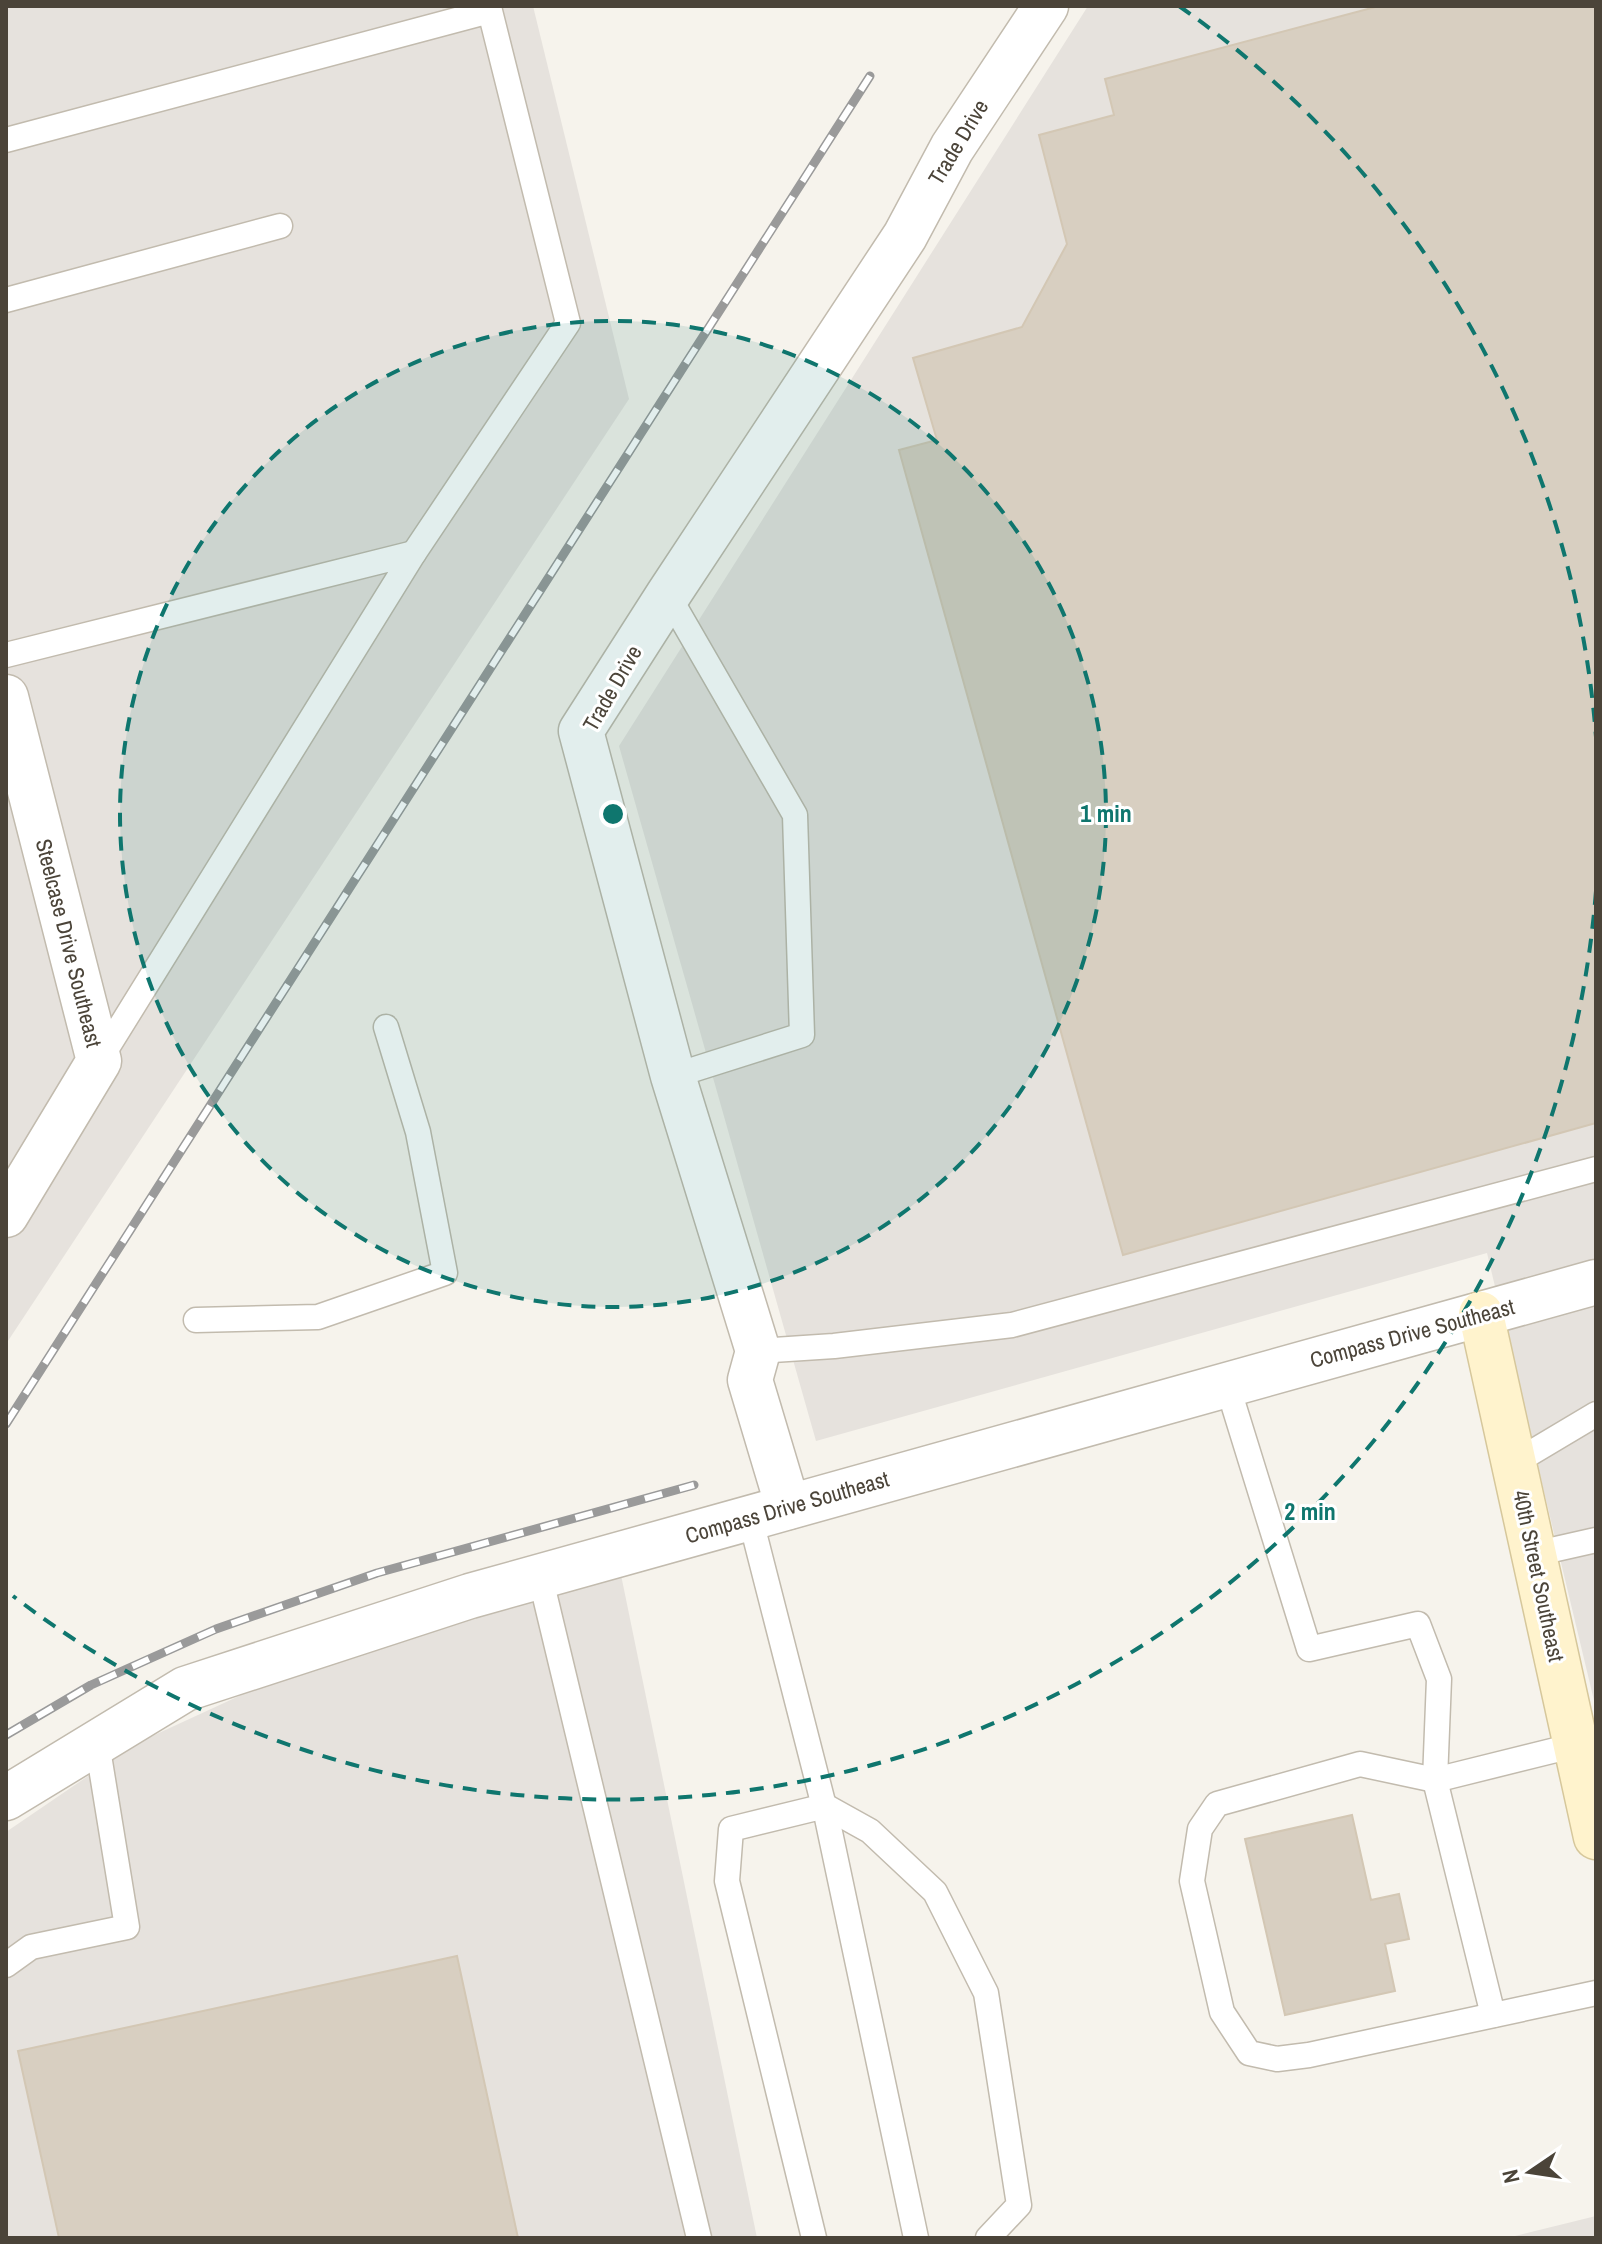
<svg xmlns="http://www.w3.org/2000/svg" width="1602" height="2244" font-family="'Archivo Narrow',sans-serif">
<style>
.industrial{fill:#e6e2dd}
.building{fill:#d8cfc1;stroke:#d3c7b4;stroke-width:2}
.lines{fill:none;stroke-linecap:round;stroke-linejoin:round}
.lane-casing{stroke:#c2bbae;stroke-width:27}
.street-casing{stroke:#c2bbae;stroke-width:47}
.secondary-casing{stroke:#d6c79b;stroke-width:47}
.lane{stroke:#fff;stroke-width:24}
.street{stroke:#fff;stroke-width:44}
.secondary{stroke:#fff3cd;stroke-width:44}
.rail-casing{stroke:#9a9a9a;stroke-width:9}
.rail{stroke:#fff;stroke-width:6;stroke-dasharray:18;stroke-linecap:butt}
.ring{fill:none;stroke:#0f766e;stroke-width:4;stroke-dasharray:14 10}
.labels{text-anchor:middle;stroke-width:6;stroke-linejoin:round;paint-order:stroke}
.street-label{font-size:22px;fill:#4b4439;stroke:#fff}
.centre{fill:#0f766e;stroke:#fff;stroke-width:4}
.ring-label{font-size:24px;text-anchor:middle;font-weight:bold;fill:#0f766e;stroke:#fff;stroke-width:6;stroke-linejoin:round;paint-order:stroke}
</style>
<rect width="100%" height="100%" fill="#f6f3ec"/>
<!-- industrial -->
<g class="industrial">
<polygon points="6,6 533,6 629,399 6,1344"/>
<polygon points="1088,6 1596,6 1596,1709 1487,1253 816,1441 619,746"/>
<polygon points="620,1570 757,2238 6,2238 6,1832 135,1744 348,1646"/>
<polygon points="1596,2216 1596,2238 1507,2238"/>
</g>
<!-- building -->
<g class="building">
<polygon points="1379,6 1596,6 1596,1123 1123,1255 899,450 937,440 913,358 1022,327 1067,244 1039,135 1114,115 1105,79"/>
<polygon points="1352,1815 1371,1900 1399,1894 1409,1939 1385,1944 1395,1991 1285,2015 1245,1839"/>
<polygon points="457,1956 518,2238 59,2238 18,2051"/>
</g>
<g class="lines">
<!-- lane casing -->
<g class="lane-casing">
<g id="lane">
<polyline points="6,140 490,11 568,323 414,553"/>
<polyline points="6,300 280,226"/>
<polyline points="668,595 795,815 802,1035 673,1076"/>
<polyline points="6,655 414,553 99,1061"/>
<polyline points="196,1320 318,1317 445,1273 418,1132 386,1027"/>
<polyline points="758,1351 834,1346 1012,1325 1596,1169"/>
<polyline points="1227,1384 1309,1649 1418,1624 1439,1679 1435,1780 1493,2015"/>
<polyline points="1514,1463 1596,1414"/>
<polyline points="750,1517 827,1818 916,2238"/>
<polyline points="1534,1554 1596,1540"/>
<polyline points="540,1576 699,2238"/>
<polyline points="1576,1745 1435,1780 1360,1764 1217,1804 1200,1829 1192,1881 1222,2012 1249,2053 1277,2059 1309,2055 1596,1993"/>
<polyline points="6,1965 31,1947 127,1927 97,1743"/>
<polyline points="814,2238 727,1881 731,1829 825,1806 870,1831 935,1892 986,1993 1019,2205 988,2238"/>
</g>
</g>
<!-- street casing -->
<g class="street-casing">
<g id="street">
<polyline points="6,697 99,1061 6,1215"/>
<polyline points="788,1507 750,1380 758,1351 673,1076 581,731 668,595 905,236 952,148 1046,6"/>
<polyline points="6,1798 185,1689 470,1596 1596,1282"/>
</g>
</g>
<!-- secondary casing -->
<g class="secondary-casing">
<polyline id="secondary" points="1481,1314 1596,1837"/>
</g>
<!-- lane -->
<use href="#lane" class="lane"/>
<!-- street -->
<use href="#street" class="street"/>
<!-- secondary -->
<use href="#secondary" class="secondary"/>
<!-- rail casing -->
<g class="rail-casing">
<g id="rail">
<polyline points="6,1424 870,76"/>
<polyline points="6,1735 91,1685 216,1629 377,1573 694,1485"/>
</g>
</g>
<!-- rail -->
<use href="#rail" class="rail"/>
</g>
<!-- distance rings -->
<circle cx="613" cy="814" r="493" fill="#0f766e" fill-opacity=".12"/>
<g class="ring">
<circle cx="613" cy="814" r="493"/>
<path d="M1596 891A986 986 0 0 1 13 1596M1179 6A986 986 0 0 1 1596 737"/>
</g>
<g class="labels">
<!-- street labels -->
<g class="street-label">
<text transform="translate(958 142) rotate(-59)" y="8">Trade Drive</text>
<text transform="translate(612 688) rotate(-60)" y="8">Trade Drive</text>
<text transform="translate(69 943) rotate(76)" y="8">Steelcase Drive Southeast</text>
<text transform="translate(1412 1333) rotate(-15)" y="8">Compass Drive Southeast</text>
<text transform="translate(787 1507) rotate(-16)" y="8">Compass Drive Southeast</text>
<text transform="translate(1539 1576) rotate(78)" y="8">40th Street Southeast</text>
</g>
</g>
<circle cx="613" cy="814" r="12" class="centre"/>
<g class="ring-label">
<text x="1106" y="822">1 min</text>
<text x="1310" y="1520">2 min</text>
</g>
<!-- border -->
<rect width="1602" height="2244" fill="none" stroke="#4b4439" stroke-width="16"/>
<!-- north arrow -->
<g transform="translate(1530 2172) rotate(257)" stroke="#ffffff" stroke-width="6" paint-order="stroke">
<path d="M0-6L14 30L0 20L-14 30Z" fill="#4b4439"/>
<text y="-12" font-size="22" font-weight="bold" text-anchor="middle" fill="#4b4439">N</text>
</g>
</svg>
